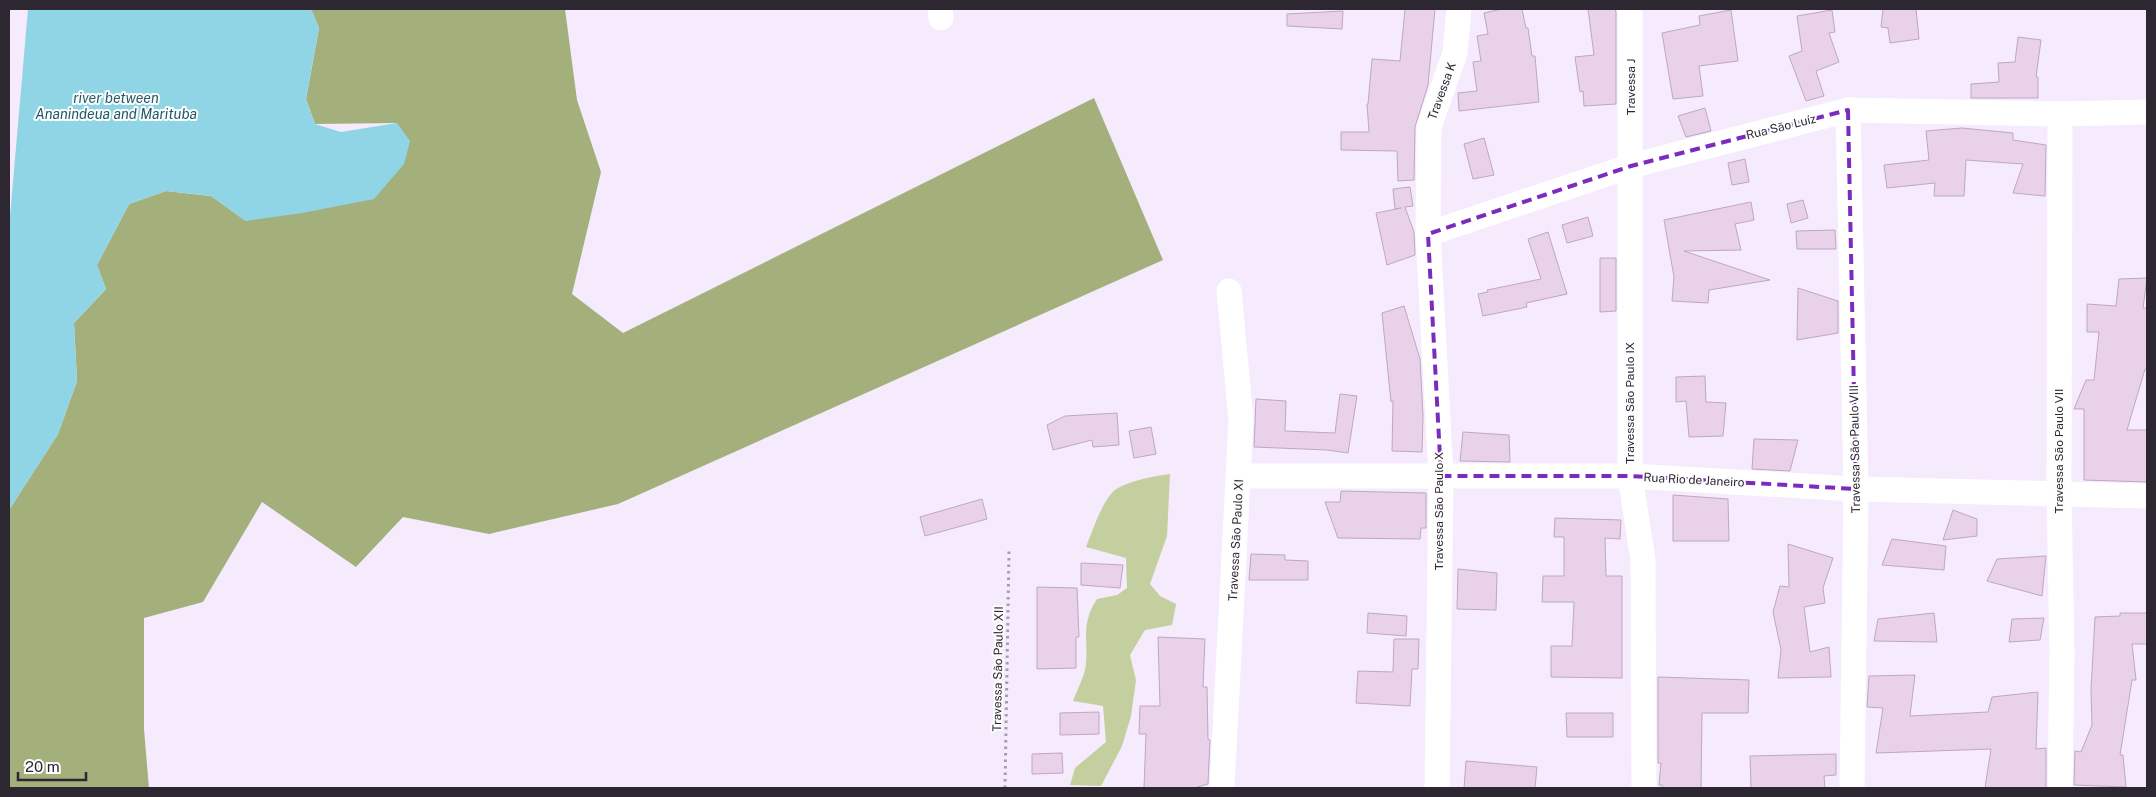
<svg xmlns="http://www.w3.org/2000/svg" width="2156" height="797" font-family="'Public Sans',sans-serif">
<style>
.green{fill:#c4cfa0}
.forest{fill:#a4b07c}
.water{fill:#90d5e5}
.building{fill:#e8d1e9;stroke:#bea8bf}
.lines{fill:none;stroke-linecap:round;stroke-linejoin:round}
.path{stroke:#a69dac;stroke-width:3;stroke-dasharray:2.5 4;stroke-linecap:butt}
.street{stroke:#fff;stroke-width:25}
.marked{fill:none;stroke:#7b2cbf;stroke-width:4;stroke-dasharray:10 6;stroke-linejoin:round}
.labels{text-anchor:middle;stroke-width:4;stroke-linejoin:round;paint-order:stroke}
.street-label{font-size:12px;fill:#2d2731;stroke:#fdfdfd}
.water-label{font-size:14px;font-style:italic;fill:#215966;stroke:#fdfdfd}
</style>
<rect width="100%" height="100%" fill="#f5ebfd"/>
<!-- green -->
<path class="green" d="M 1170,474 L 1167,536 L 1150,584 L 1160,596 L 1176,604 L 1172,625 L 1145,630 L 1130,655 L 1136,680 L 1131,716 L 1122,746 L 1101,786 L 1070,785 L 1075,768 L 1106,742 L 1103,706 L 1073,701 C 1077,690 1085,676 1086,664 C 1088,637 1081,624 1097,599 L 1117,595 L 1127,588 L 1126,558 L 1086,547 C 1093,530 1099,509 1111,494 C 1120,482 1155,476 1170,474 Z"/>
<!-- forest -->
<polygon class="forest" points="311,9 565,9 577,100 601,172 572,294 623,333 1094,98 1163,260 618,504 489,534 403,517 356,567 262,502 203,602 144,618 144,729 149,788 9,788 9,510 58,434 77,381 74,323 106,289 97,265 129,204 166,191 211,196 246,221 397,123 315,124 306,99 319,28"/>
<!-- water -->
<polygon class="water" points="28,9 311,9 319,28 306,99 315,124 341,132 397,123 410,141 404,164 374,199 302,213 246,221 211,196 166,191 129,204 97,265 106,289 74,323 77,381 58,434 9,510 9,228"/>
<!-- building -->
<g class="building">
<polygon points="1405,9 1435,9 1428,85 1415,127 1414,180 1398,181 1397,151 1341,150 1341,132 1369,132 1367,104 1368,104 1372,59 1400,61"/>
<polygon points="1502,9 1522,9 1526,28 1528,28 1532,56 1535,56 1539,102 1459,111 1458,93 1477,91 1473,62 1481,61 1477,36 1488,34 1484,13"/>
<polygon points="1588,9 1615,9 1616,12 1616,104 1584,106 1583,91 1580,92 1575,57 1594,55"/>
<polygon points="1883,9 1916,9 1919,39 1890,43 1888,28 1881,27"/>
<polygon points="1731,10 1738,61 1699,66 1703,96 1673,99 1662,33 1700,25 1699,16"/>
<polygon points="1832,10 1835,32 1829,33 1839,62 1816,71 1824,96 1806,101 1789,56 1802,51 1797,16"/>
<polygon points="1343,11 1342,29 1287,26 1287,14"/>
<polygon points="2018,37 2041,40 2036,77 2038,77 2038,98 1971,98 1971,84 1999,82 1998,63 2015,62"/>
<polygon points="1705,108 1711,131 1686,137 1678,116"/>
<polygon points="1962,128 2013,133 2013,140 2046,145 2045,196 2013,193 2023,164 1966,160 1964,196 1934,196 1935,183 1887,188 1884,165 1929,160 1926,131"/>
<polygon points="1484,138 1494,175 1473,179 1464,144"/>
<polygon points="1745,159 1749,182 1732,185 1728,163"/>
<polygon points="1410,187 1413,206 1405,207 1414,232 1415,255 1387,265 1376,213 1401,208 1395,209 1393,189"/>
<polygon points="1803,200 1808,218 1791,223 1787,204"/>
<polygon points="1751,202 1754,220 1735,224 1741,250 1684,251 1770,280 1709,290 1708,303 1672,301 1674,277 1664,220"/>
<polygon points="1588,217 1593,236 1567,243 1562,225"/>
<polygon points="1835,230 1836,249 1797,249 1796,231"/>
<polygon points="1548,232 1567,294 1526,303 1527,307 1483,316 1478,294 1488,292 1487,290 1541,279 1528,239"/>
<polygon points="1600,258 1616,258 1616,311 1600,312"/>
<polygon points="2147,278 2143,308 2147,308 2147,370 2145,369 2127,430 2147,430 2147,482 2084,480 2084,409 2074,409 2086,380 2094,380 2099,332 2087,332 2087,304 2116,306 2119,279"/>
<polygon points="1798,288 1838,301 1838,333 1797,340"/>
<polygon points="1404,306 1420,359 1423,416 1422,452 1392,451 1393,401 1391,402 1382,313"/>
<polygon points="1705,376 1706,402 1726,403 1723,436 1689,437 1686,401 1676,402 1676,377"/>
<polygon points="1340,394 1357,396 1348,453 1327,450 1254,447 1256,399 1286,401 1285,431 1335,433"/>
<polygon points="1117,413 1119,445 1093,447 1092,440 1053,450 1047,425 1065,416"/>
<polygon points="1151,427 1156,454 1134,458 1129,431"/>
<polygon points="1463,432 1509,435 1510,462 1460,461"/>
<polygon points="1754,439 1798,440 1790,471 1752,469"/>
<polygon points="1341,491 1426,493 1426,528 1421,528 1420,539 1338,538 1325,502 1340,502"/>
<polygon points="1673,495 1728,499 1729,541 1673,541"/>
<polygon points="982,499 987,519 925,536 920,517"/>
<polygon points="1953,510 1977,519 1977,536 1943,540"/>
<polygon points="1555,518 1621,520 1620,539 1605,538 1606,576 1622,576 1622,678 1551,677 1551,646 1572,646 1574,602 1542,602 1543,576 1564,576 1564,537 1554,537"/>
<polygon points="1892,539 1946,546 1944,570 1882,565"/>
<polygon points="1788,544 1833,558 1823,588 1825,603 1804,607 1810,652 1829,647 1831,677 1778,678 1781,650 1773,612 1780,586 1789,587"/>
<polygon points="1251,554 1285,555 1285,560 1308,561 1308,580 1249,580"/>
<polygon points="2046,556 2042,596 1987,581 1997,559"/>
<polygon points="1081,563 1123,565 1120,588 1081,585"/>
<polygon points="1458,569 1497,573 1496,610 1457,609"/>
<polygon points="1037,587 1077,588 1079,637 1076,637 1076,668 1037,669"/>
<polygon points="1368,613 1407,616 1406,636 1367,633"/>
<polygon points="1934,613 1937,642 1874,641 1878,619"/>
<polygon points="2120,613 2147,613 2147,644 2132,644 2136,680 2132,680 2120,755 2123,755 2126,787 2074,785 2075,751 2081,752 2092,725 2091,689 2095,617 2120,616"/>
<polygon points="2044,618 2040,640 2009,642 2012,619"/>
<polygon points="1158,637 1205,639 1203,687 1207,687 1208,739 1210,740 1208,784 1194,788 1144,788 1146,734 1139,734 1140,706 1160,706"/>
<polygon points="1394,639 1419,639 1418,669 1412,669 1410,706 1356,703 1358,671 1393,672"/>
<polygon points="1915,675 1910,716 1988,712 1992,697 2038,692 2036,749 2046,748 2046,788 1985,788 1991,749 1876,753 1883,708 1867,707 1869,676"/>
<polygon points="1658,677 1749,680 1748,713 1702,713 1701,788 1662,788 1662,785 1659,785 1661,763 1658,763"/>
<polygon points="1099,712 1099,734 1060,735 1060,713"/>
<polygon points="1566,713 1613,713 1613,737 1567,737"/>
<polygon points="1062,753 1063,773 1032,774 1032,754"/>
<polygon points="1836,754 1836,775 1824,776 1825,788 1751,788 1750,756"/>
<polygon points="1466,761 1537,767 1535,788 1464,788"/>
</g>
<g class="lines">
<!-- path -->
<polyline class="path" points="1005,788 1009,550"/>
<!-- street -->
<g class="street">
<polyline points="940,9 941,18"/>
<polyline points="1630,9 1630,476 1643,560 1644,788"/>
<polyline points="1848,110 1856,489 1852,788"/>
<polyline points="2060,114 2059,494 2062,653 2060,788"/>
<polyline points="1428,234 1631,166 1848,110 2060,114 2147,112"/>
<polyline points="1240,476 1630,476 1856,489 2147,496"/>
<polyline points="1222,788 1241,420 1229,291"/>
<polyline points="1437,788 1441,476 1428,234 1429,127 1455,53 1459,9"/>
</g>
</g>
<!-- marked area -->
<path class="marked" d="M 1848,110 L 1856,489 L 1630,476 L 1441,476 L 1428,234 L 1631,166 Z"/>
<g class="labels">
<!-- street labels -->
<g class="street-label">
<text transform="translate(1631 87) rotate(-90)" y="4">Travessa J</text>
<text transform="translate(1442 91) rotate(-70)" y="4">Travessa K</text>
<text transform="translate(1781 127) rotate(-14)" y="4">Rua São Luíz</text>
<text transform="translate(1630 403) rotate(-90)" y="4">Travessa São Paulo IX</text>
<text transform="translate(1855 449) rotate(-91)" y="4">Travessa São Paulo VIII</text>
<text transform="translate(2059 451) rotate(-90)" y="4">Travessa São Paulo VII</text>
<text transform="translate(1694 480) rotate(3)" y="4">Rua Rio de Janeiro</text>
<text transform="translate(1439 511) rotate(-90)" y="4">Travessa São Paulo X</text>
<text transform="translate(1236 540) rotate(-87)" y="4">Travessa São Paulo XI</text>
<text transform="translate(998 669) rotate(-89)" y="4">Travessa São Paulo XII</text>
</g>
<!-- water labels -->
<g class="water-label">
<text x="116" y="103">river between<tspan x="116" dy="16">Ananindeua and Marituba</tspan></text>
</g>
</g>
<!-- border -->
<rect width="2156" height="797" fill="none" stroke="#2d2731" stroke-width="20"/>
<!-- scale -->
<path d="M18 772v8h68v-8" fill="none" stroke="#2d2731" stroke-width="2.5"/>
<text x="25" y="772" font-size="15" fill="#2d2731" stroke="#fdfdfd" stroke-width="4" paint-order="stroke">20 m</text>
</svg>
